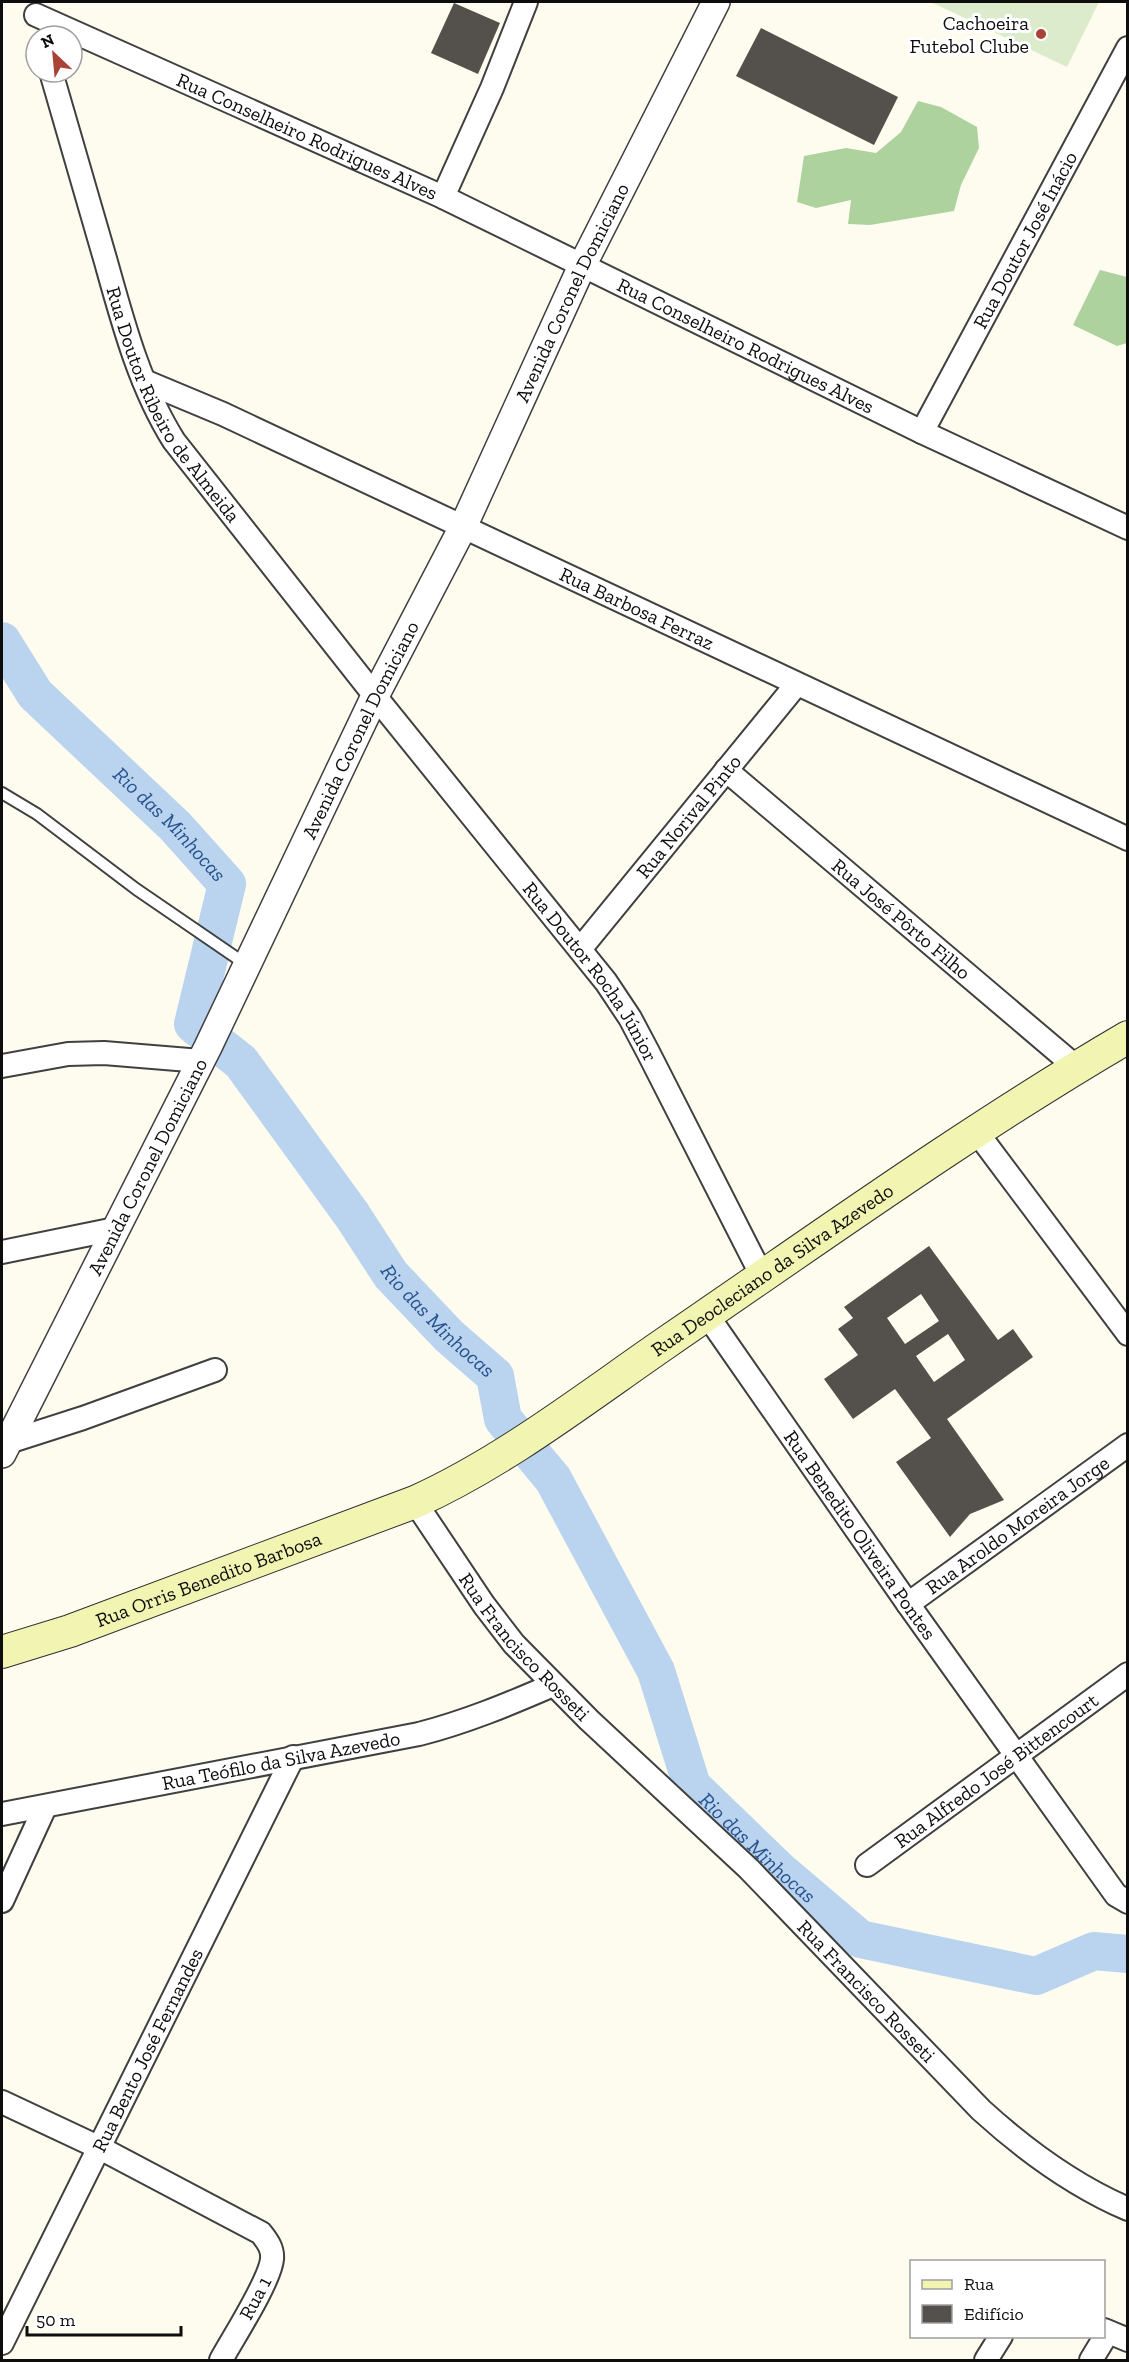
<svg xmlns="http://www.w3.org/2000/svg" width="1129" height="2362" font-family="'Zilla Slab',serif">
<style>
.forest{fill:#aed29e}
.pitch{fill:#ddebcd}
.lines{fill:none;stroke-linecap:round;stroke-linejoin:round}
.river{stroke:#bad3ee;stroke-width:38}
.building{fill:#54504b;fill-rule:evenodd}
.service-casing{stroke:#404040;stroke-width:14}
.minor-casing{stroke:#404040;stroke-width:26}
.tertiary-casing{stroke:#404040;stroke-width:30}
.secondary-casing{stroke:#2f2f2f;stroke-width:34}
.service{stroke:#fff;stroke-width:10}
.minor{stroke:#fff;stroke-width:22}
.tertiary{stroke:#fff;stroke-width:27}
.secondary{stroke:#f2f5b2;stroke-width:32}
.poi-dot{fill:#ab4237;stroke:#fff;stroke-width:2}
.labels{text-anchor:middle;stroke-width:6;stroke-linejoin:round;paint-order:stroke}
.poi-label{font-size:20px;fill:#0d0d0d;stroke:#fff;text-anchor:end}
.street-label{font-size:20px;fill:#0d0d0d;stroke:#fff}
.water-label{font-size:21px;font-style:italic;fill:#26528e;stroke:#fff}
</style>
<rect width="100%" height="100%" fill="#fdfcef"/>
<!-- forest -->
<g class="forest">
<polygon points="918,101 941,107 977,127 979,148 961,185 954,211 870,225 848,224 851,200 816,208 797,202 804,156 846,148 876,153 901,132"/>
<polygon points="1100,270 1127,277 1127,343 1117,346 1073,325"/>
</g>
<!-- pitch -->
<polygon class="pitch" points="931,2 1099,2 1067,67"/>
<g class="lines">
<!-- river -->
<path class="river" id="s1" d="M 2,641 L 35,694 L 175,826 L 227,884 L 193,1024 L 241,1062 L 352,1215 L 391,1275 L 449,1336 L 495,1376 L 503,1419 L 553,1479 L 656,1671 L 692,1786 L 779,1870 L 860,1939 L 1036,1976 L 1094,1951 L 1128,1954"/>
</g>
<!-- building -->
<g class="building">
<polygon points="454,3 500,23 478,74 431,53"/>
<polygon points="761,28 898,97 874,145 736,76"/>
<path d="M 929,1246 L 998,1340 L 1013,1329 L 1033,1357 L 947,1419 L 1004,1500 L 970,1514 L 950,1537 L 896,1462 L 931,1438 L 895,1389 L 853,1419 L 824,1379 L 858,1355 L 838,1329 L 853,1318 L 844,1307 ZM 921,1294 L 939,1321 L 905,1344 L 887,1318 ZM 948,1334 L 965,1360 L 934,1382 L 916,1356 Z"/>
</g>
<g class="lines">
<!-- service casing -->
<g class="service-casing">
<polyline id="service" points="2,793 37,814 136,889 247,965"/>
</g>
<!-- minor casing -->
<g class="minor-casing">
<g id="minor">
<path id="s2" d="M 36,15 L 443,197 L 922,432 L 1128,528"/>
<path id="s3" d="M 51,72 C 69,135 88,198 106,262 C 123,323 140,387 174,441 L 375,696 L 606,982 L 630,1018 L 648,1052 L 762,1276"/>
<polyline points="443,197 492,88 526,2"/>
<path id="s4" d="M 144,381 L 223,414 L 1128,839"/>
<path id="s5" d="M 922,432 L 1128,48"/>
<path id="s6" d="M 726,770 L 1076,1067"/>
<path id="s7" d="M 581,948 L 796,685"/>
<polyline points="2,1066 68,1054 104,1053 201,1061"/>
<polyline points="976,1131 1128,1334"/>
<polyline points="2,1252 115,1229"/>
<path id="s8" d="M 707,1315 L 908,1604 L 1116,1895 L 1128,1902"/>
<polyline points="2,1444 83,1418 215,1370"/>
<path id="s9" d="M 415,1502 L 484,1605 L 514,1644 L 589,1720 L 749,1869 L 981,2110 C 1025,2150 1072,2185 1128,2209"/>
<path id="s10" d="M 908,1604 L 1128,1445"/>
<path id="s11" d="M 2,1814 L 419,1734 C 466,1722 509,1704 553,1685"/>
<path id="s12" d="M 867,1865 L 1128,1674"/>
<polyline points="2,1901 45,1807"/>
<path d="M 2,2102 L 100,2148 L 261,2233 C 267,2241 273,2248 272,2259 C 270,2281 233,2338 221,2360"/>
<polyline points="1104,2330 1128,2340"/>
<path id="s13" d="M 2,2343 L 293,1757"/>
<polyline points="986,2360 1001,2336"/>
<polyline points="1091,2360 1108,2332"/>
</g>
</g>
<!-- tertiary casing -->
<g class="tertiary-casing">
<g id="tertiary">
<path id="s14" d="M 2,1454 L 208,1047 L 375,696 L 463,527 L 582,266 L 716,2"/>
</g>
</g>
<!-- secondary casing -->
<g class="secondary-casing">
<g id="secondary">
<path id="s15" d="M 2,1652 L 70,1631 L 415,1502 C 504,1462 587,1397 667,1342 C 819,1238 969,1130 1128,1037"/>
</g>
</g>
<!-- service -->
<use href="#service" class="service"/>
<!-- minor -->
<use href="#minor" class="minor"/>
<!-- tertiary -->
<use href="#tertiary" class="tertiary"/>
<!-- secondary -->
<use href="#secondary" class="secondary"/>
</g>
<!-- markers -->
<circle class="poi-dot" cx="1041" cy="34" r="6"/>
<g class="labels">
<!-- poi labels -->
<g class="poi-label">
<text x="1029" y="30">Cachoeira<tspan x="1029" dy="23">Futebol Clube</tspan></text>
</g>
<!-- street labels -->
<g class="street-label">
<text dy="7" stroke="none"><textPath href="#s2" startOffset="297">Rua Conselheiro Rodrigues Alves</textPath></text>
<text dy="7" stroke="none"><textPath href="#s5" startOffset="218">Rua Doutor José Inácio</textPath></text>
<text dy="7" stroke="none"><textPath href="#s14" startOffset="1294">Avenida Coronel Domiciano</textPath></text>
<text dy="7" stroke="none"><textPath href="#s2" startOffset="783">Rua Conselheiro Rodrigues Alves</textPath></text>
<text dy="7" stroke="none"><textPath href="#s3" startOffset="357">Rua Doutor Ribeiro de Almeida</textPath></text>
<text dy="7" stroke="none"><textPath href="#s4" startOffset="543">Rua Barbosa Ferraz</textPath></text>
<text dy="7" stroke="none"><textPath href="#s14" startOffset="808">Avenida Coronel Domiciano</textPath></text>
<text dy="7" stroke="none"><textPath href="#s7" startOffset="170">Rua Norival Pinto</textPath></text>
<text dy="7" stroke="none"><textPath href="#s6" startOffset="230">Rua José Pôrto Filho</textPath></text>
<text dy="7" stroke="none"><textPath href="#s3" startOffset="1065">Rua Doutor Rocha Júnior</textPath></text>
<text dy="7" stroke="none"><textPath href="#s14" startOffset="322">Avenida Coronel Domiciano</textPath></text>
<text dy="7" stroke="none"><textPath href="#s15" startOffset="866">Rua Deocleciano da Silva Azevedo</textPath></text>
<text dy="7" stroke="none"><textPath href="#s10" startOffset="135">Rua Aroldo Moreira Jorge</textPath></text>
<text dy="7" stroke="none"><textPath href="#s8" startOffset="268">Rua Benedito Oliveira Pontes</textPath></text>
<text dy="7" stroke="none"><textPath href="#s15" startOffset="219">Rua Orris Benedito Barbosa</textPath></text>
<text dy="7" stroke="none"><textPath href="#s9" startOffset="182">Rua Francisco Rosseti</textPath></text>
<text dy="7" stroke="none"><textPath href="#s11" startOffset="284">Rua Teófilo da Silva Azevedo</textPath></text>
<text dy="7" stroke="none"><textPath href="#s12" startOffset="160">Rua Alfredo José Bittencourt</textPath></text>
<text dy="7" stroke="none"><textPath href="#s9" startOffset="668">Rua Francisco Rosseti</textPath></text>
<text dy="7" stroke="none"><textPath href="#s13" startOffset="327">Rua Bento José Fernandes</textPath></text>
<text transform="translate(255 2298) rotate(-62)" y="7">Rua 1</text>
</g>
<!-- water labels -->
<g class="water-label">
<text dy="7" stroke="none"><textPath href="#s1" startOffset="250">Rio das Minhocas</textPath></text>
<text dy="7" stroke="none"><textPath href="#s1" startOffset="864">Rio das Minhocas</textPath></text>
<text dy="7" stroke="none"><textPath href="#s1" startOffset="1494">Rio das Minhocas</textPath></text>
</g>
</g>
<!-- border -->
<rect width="1129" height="2362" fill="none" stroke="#0d0d0d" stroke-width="6"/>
<!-- legend -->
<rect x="910" y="2260" width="195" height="78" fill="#ffffff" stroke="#9e9e9e" stroke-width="1.5"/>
<rect x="922" y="2280" width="30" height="9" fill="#f2f5b2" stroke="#9e9e9e" stroke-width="1.5"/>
<text x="964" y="2290" font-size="18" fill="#0d0d0d">Rua</text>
<rect x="922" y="2305" width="30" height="18" fill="#54504b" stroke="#9e9e9e" stroke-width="1.5"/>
<text x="964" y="2320" font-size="18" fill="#0d0d0d">Edifício</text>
<!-- north arrow -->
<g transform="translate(54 54) rotate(334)"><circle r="28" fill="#ffffff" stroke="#9e9e9e" stroke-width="1.5"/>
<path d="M0-4.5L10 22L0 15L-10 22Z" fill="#ab4237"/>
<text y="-9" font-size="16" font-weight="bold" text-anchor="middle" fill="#0d0d0d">N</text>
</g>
<!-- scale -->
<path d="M27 2326v9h154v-9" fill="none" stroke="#0d0d0d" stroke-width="3"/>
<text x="36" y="2326" font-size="18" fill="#0d0d0d" stroke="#ffffff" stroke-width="4.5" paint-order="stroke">50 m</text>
</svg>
